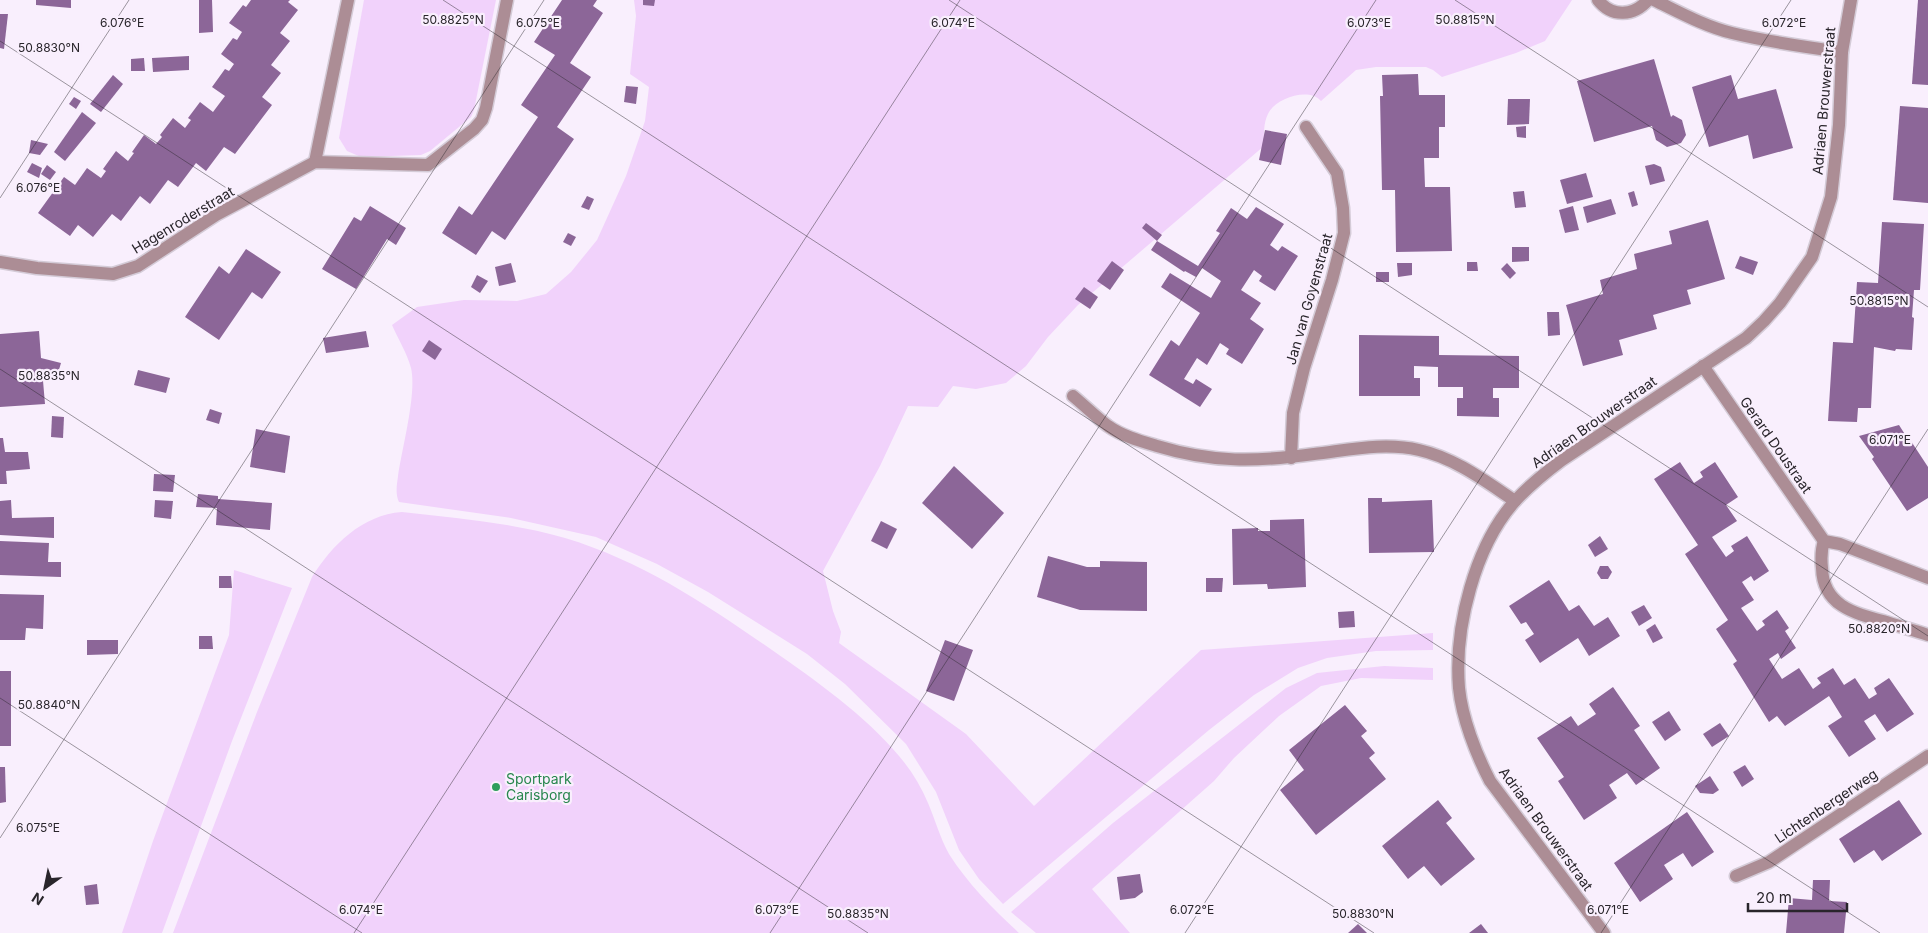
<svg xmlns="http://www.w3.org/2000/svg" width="1928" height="933" font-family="Inter,sans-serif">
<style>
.green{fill:#f1d2fb}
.building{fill:#8c6698}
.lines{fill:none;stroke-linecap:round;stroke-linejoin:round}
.street-casing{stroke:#d4cbd7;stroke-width:15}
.street{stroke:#ac8d95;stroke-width:12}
.ticks{fill:none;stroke:#29252b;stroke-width:1;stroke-opacity:0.45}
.leisure-dot{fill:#2e9e5b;stroke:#f9effd;stroke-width:2}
.labels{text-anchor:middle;stroke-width:4.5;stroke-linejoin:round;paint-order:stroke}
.street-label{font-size:14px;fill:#29252b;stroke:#f9effd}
.leisure-label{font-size:14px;fill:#27864d;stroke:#f9effd;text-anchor:start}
.ticks-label{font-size:12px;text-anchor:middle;fill:#29252b;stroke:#f9effd;stroke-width:4.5;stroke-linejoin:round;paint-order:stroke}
</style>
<rect width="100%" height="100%" fill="#f9effd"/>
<!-- green -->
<g class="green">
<polygon points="364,0 496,0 474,110 471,117 430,151 421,155 361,157 347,151 339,138"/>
<path d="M 634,0 L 1572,0 L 1545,41 L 1516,53 L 1442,77 L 1433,70 L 1426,67 L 1376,67 L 1356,70 L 1321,101 C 1309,87 1277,98 1269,112 C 1263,122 1264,135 1264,146 L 1078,305 L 1048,337 L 1026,366 L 1006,383 L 976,389 L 953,386 L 938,407 L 908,406 L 880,466 L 823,571 L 833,611 L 841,632 L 839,643 L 966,734 L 1034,806 L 1201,650 L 1433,633 L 1433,650 L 1376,651 L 1327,658 L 1298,668 L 1254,695 L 1209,730 L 1003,904 L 979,879 L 959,850 L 936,792 L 906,744 L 845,684 L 807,654 L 708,592 L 657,564 L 596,537 L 511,518 L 399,502 C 395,494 397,484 398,476 C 402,448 417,393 411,368 C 407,353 398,339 392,325 L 417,307 L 464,300 L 517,301 L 546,294 L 571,272 L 597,240 L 626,176 L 645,121 L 649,87 L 630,74 L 636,16 Z"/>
<path d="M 402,512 C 457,518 513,523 565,538 C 642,561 707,605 772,650 C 815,680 866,716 899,756 C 911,770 921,786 928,803 C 935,819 940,838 949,854 C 968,884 993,909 1019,933 L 173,933 L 257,712 L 312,577 C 332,545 362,515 402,512 Z"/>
<polygon points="234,570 292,588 232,741 162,933 122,933 153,841 229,635"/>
<polygon points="1384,666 1433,668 1433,680 1361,678 1321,686 1279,716 1234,758 1214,781 1092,889 1130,933 1036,933 1011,912 1113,823 1286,688 1317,673"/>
</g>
<!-- building -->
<g class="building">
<polygon points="36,0 71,0 71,8 36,5"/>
<polygon points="199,0 212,0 213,32 199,33"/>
<polygon points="251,0 290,0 288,2 298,10 280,33 290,41 271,65 281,73 262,97 272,105 235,154 224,147 206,171 196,163 178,187 168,180 150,204 140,196 121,221 112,214 93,237 78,225 70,236 38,213 64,177 75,185 87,168 101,178 106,171 103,169 116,151 128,161 134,153 132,152 144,135 156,144 162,137 160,135 173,118 185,128 191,120 188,118 200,102 213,112 225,96 212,87 225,69 229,71 234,64 221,54 233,38 237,40 242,32 229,23 243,5 246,7"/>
<polygon points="562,0 597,0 593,6 603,13 570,63 591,77 557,127 574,139 505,240 492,231 476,255 442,233 459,206 472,215 538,117 521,105 555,55 534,42"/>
<polygon points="643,0 655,0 654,6 643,5"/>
<polygon points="1918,0 1928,0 1928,85 1912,84"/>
<polygon points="0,14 8,14 4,49 0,48"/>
<polygon points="189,56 189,70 153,72 152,58"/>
<polygon points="144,58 145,71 131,71 131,59"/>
<polygon points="1654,59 1671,117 1673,115 1682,120 1686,135 1681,143 1667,147 1656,140 1652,126 1594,142 1577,81"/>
<polygon points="1418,74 1419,95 1445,95 1445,127 1439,127 1439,158 1424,158 1425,187 1450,187 1452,251 1396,252 1395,190 1382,190 1380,96 1383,96 1382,75"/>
<polygon points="113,75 123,84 101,112 90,104"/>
<polygon points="1731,75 1738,99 1776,89 1793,148 1753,159 1748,135 1709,147 1692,87"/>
<polygon points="626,86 638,87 636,104 624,102"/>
<polygon points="74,97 81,101 76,109 69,104"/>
<polygon points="1508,99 1530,99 1529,124 1507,125"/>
<polygon points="1900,106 1928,108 1928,203 1893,200"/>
<polygon points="82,112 96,123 65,161 54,152"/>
<polygon points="1526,126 1526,138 1517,137 1516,127"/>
<polygon points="1265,130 1287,134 1281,165 1259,160"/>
<polygon points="31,140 48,144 40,155 29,153"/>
<polygon points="32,163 42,168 39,178 27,172"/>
<polygon points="1654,164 1661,167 1665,181 1650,185 1645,166"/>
<polygon points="47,165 56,172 50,180 41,174"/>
<polygon points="1586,173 1593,197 1567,204 1560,180"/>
<polygon points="1524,191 1526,207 1515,208 1513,192"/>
<polygon points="1634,191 1638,205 1632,207 1628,193"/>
<polygon points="587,196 594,199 589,210 581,207"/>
<polygon points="1611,199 1616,214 1587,223 1583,207"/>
<polygon points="370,206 406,228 396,245 387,239 356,289 322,269 354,217 361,221"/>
<polygon points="1573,206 1579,230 1565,233 1559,210"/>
<polygon points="1256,207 1284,224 1270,245 1278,251 1282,246 1298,256 1275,291 1259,281 1262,276 1254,270 1241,290 1261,303 1250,319 1264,329 1242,364 1226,354 1229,349 1220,343 1207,365 1197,358 1184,379 1193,384 1196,379 1212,389 1200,407 1149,375 1171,340 1179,346 1200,313 1161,287 1170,273 1211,298 1221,281 1202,268 1196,277 1185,271 1184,272 1151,250 1157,241 1142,228 1146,223 1162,235 1157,241 1198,266 1220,233 1216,231 1231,208 1247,219"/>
<polygon points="1708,220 1725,279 1687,290 1691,304 1653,315 1657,329 1619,340 1623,355 1583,366 1566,305 1603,294 1600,280 1637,269 1634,254 1672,244 1669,231"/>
<polygon points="1882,222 1924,224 1920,290 1914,290 1912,317 1914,318 1912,350 1896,349 1895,351 1874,347 1871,408 1858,408 1857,422 1828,421 1833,342 1853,343 1857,282 1878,283"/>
<polygon points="568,233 576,237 571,246 563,242"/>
<polygon points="1512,247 1529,247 1529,261 1512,262"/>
<polygon points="246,249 281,272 262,299 252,292 219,340 185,317 219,266 229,274"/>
<polygon points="1740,256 1758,262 1753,275 1735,268"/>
<polygon points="1112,261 1124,270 1110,290 1097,281"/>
<polygon points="1467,262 1477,262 1478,271 1467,271"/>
<polygon points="511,263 516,282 499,286 495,267"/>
<polygon points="1397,263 1412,263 1412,275 1398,277"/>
<polygon points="1507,263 1516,273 1510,279 1501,269"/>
<rect x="1376" y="272" width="13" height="10"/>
<polygon points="477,275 488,281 480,293 471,287"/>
<polygon points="1084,287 1098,297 1090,309 1075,299"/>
<polygon points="1547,312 1559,312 1560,335 1548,336"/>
<polygon points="39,331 41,358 61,363 58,373 42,369 45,404 0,407 0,334"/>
<polygon points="366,331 369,347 326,353 323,338"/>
<polygon points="1359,335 1439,336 1439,355 1519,356 1519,388 1493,388 1493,398 1499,398 1499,417 1457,416 1457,398 1463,398 1463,387 1438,387 1438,367 1414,366 1414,378 1420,378 1420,396 1359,396"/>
<polygon points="429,340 442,349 435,360 422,351"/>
<polygon points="138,370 170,378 166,393 134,385"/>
<polygon points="210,409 222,413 219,424 206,420"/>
<polygon points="52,416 64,417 63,438 51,437"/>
<polygon points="1899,425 1906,436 1907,435 1928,467 1928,498 1907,511 1872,459 1874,457 1859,436"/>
<polygon points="256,429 290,436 285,473 250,467"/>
<polygon points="0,438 3,438 5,452 28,452 30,469 6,471 7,484 0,484"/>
<polygon points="1680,462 1694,483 1703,477 1700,472 1715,462 1738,497 1726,505 1737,521 1712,537 1726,557 1734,551 1731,546 1747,536 1769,571 1754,581 1751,576 1742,582 1754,600 1741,608 1757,631 1765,625 1762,621 1777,610 1789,628 1785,631 1796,648 1781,659 1778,653 1769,659 1782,679 1799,668 1813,689 1821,683 1817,678 1833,668 1844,685 1855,678 1869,699 1877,694 1874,688 1889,678 1914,714 1887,732 1875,714 1864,721 1876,739 1849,757 1828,726 1842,717 1829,696 1785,726 1777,716 1769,722 1733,664 1737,661 1716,629 1728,620 1685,554 1698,545 1654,479"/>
<polygon points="954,466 1004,513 972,549 922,503"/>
<polygon points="154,474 175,475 173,492 153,491"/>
<polygon points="198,494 218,496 218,499 272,503 270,530 216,525 217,508 196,507"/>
<polygon points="1368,498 1382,498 1382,502 1432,500 1434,552 1369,553"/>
<polygon points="11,500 12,518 54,517 54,538 0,535 0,501"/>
<polygon points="155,500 173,501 171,519 154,517"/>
<polygon points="1304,519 1306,587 1268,589 1267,584 1233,585 1232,529 1258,528 1258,531 1270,531 1270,520"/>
<polygon points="881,521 897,529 887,549 871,541"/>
<polygon points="1600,536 1608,549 1595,557 1588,545"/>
<polygon points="0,541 49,543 48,562 61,562 61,577 0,575"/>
<polygon points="1048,556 1087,567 1100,567 1100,561 1147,562 1147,611 1080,610 1037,597"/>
<polygon points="1600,566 1608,566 1612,572 1608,579 1601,579 1597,573"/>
<polygon points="219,576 231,576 232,588 219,588"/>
<polygon points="1206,578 1223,578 1222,592 1206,592"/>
<polygon points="1549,580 1569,611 1579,605 1594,626 1608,617 1620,636 1589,656 1578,638 1540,663 1525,640 1534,634 1526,622 1521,624 1509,606"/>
<polygon points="0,594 44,595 43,629 26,628 25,640 0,640"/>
<polygon points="1644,605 1652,618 1639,626 1631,612"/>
<polygon points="1354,611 1355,627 1339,628 1338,612"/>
<polygon points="1655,624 1663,638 1653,643 1646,630"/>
<polygon points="199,636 212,636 213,649 199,649"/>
<polygon points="87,640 118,640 118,654 87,655"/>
<polygon points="945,640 973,650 954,701 926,691"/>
<rect x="0" y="671" width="11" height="75"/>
<polygon points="1613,687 1640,726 1634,730 1660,768 1636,785 1627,773 1609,785 1617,798 1584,820 1558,781 1564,777 1537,738 1571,716 1578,726 1596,714 1589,704"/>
<polygon points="1345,705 1367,731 1361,736 1375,753 1369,758 1386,779 1316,835 1280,790 1304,770 1289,750"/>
<polygon points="1669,711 1681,730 1665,741 1652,722"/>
<polygon points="1720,723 1729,736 1712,747 1703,734"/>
<polygon points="1745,765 1754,779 1742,787 1733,772"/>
<polygon points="0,767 5,767 6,802 0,803"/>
<polygon points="1710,776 1719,790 1713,794 1700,793 1695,786"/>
<polygon points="1438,800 1452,818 1446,823 1475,859 1441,886 1424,866 1408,879 1382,846"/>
<polygon points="1899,800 1922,834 1882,861 1874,850 1854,863 1839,839"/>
<polygon points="1687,812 1714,852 1692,867 1683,853 1664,865 1673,879 1640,902 1614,863"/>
<polygon points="1140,874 1143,892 1135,898 1120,900 1117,877"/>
<polygon points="1813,880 1830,880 1829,901 1847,902 1844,933 1786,933 1789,898 1812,900"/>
<polygon points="97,884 99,904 86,905 84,886"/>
<polygon points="1358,924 1367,933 1348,933"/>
<polygon points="1481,924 1488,933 1469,933"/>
</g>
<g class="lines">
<!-- street casing -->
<g class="street-casing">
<g id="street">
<path d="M 1598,0 C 1612,18 1634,16 1648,0"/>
<path d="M 1654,0 C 1679,12 1704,26 1732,33 C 1768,42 1805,47 1842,52"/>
<polyline points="315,162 348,0"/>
<polyline points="0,262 37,268 113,274 138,266 216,215 315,162 428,165 474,129 482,120 486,108 507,0"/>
<polyline points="1703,366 1824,541 1840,544 1928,578"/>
<path d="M 1073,396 C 1085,406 1096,417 1108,426 C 1122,436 1140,441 1157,446 C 1213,463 1256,462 1314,454 C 1349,450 1384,442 1419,450 C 1455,458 1485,481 1515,501"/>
<polyline points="1291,458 1293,413 1304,368 1332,280 1344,233 1343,208 1337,173 1306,127"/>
<path d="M 1824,541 C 1821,550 1821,559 1822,568 C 1823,605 1853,613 1883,621 C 1898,626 1913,630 1928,635"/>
<polyline points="1736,876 1769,862 1928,756"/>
<path d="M 1604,933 L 1490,781 C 1476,754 1462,718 1459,688 C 1454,627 1475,545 1516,500 C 1530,485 1546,472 1562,460 L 1746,338 L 1764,321 L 1780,303 L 1812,257 L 1831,197 L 1839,125 L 1842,52 L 1851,0"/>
</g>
</g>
<!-- street -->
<use href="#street" class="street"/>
</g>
<!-- ticks -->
<path class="ticks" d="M 443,0 L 1880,933M 949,0 L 1928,636M 1455,0 L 1928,307M 0,41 L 1374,933M 0,198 L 129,0M 0,369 L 868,933M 0,698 L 362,933M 0,838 L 544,0M 354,933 L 960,0M 770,933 L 1376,0M 1185,933 L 1791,0M 1601,933 L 1928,429"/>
<!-- markers -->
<circle class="leisure-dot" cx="496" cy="787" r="5"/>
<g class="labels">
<!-- street labels -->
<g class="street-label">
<text transform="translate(1824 101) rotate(-85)" y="5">Adriaen Brouwerstraat</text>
<text transform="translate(183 220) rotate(-31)" y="5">Hagenroderstraat</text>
<text transform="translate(1309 299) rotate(-74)" y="5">Jan van Goyenstraat</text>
<text transform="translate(1594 422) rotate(-35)" y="5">Adriaen Brouwerstraat</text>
<text transform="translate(1776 445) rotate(55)" y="5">Gerard Doustraat</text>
<text transform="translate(1826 806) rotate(-34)" y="5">Lichtenbergerweg</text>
<text transform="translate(1546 829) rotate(54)" y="5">Adriaen Brouwerstraat</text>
</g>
<!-- leisure labels -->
<g class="leisure-label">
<text x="506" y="784">Sportpark<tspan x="506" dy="16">Carisborg</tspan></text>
</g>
</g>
<g class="ticks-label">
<text x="453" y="24">50.8825°N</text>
<text x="1465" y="24">50.8815°N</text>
<text x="122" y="27">6.076°E</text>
<text x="538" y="27">6.075°E</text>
<text x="953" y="27">6.074°E</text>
<text x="1369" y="27">6.073°E</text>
<text x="1784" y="27">6.072°E</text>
<text x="49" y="52">50.8830°N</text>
<text x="38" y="192">6.076°E</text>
<text x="1879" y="305">50.8815°N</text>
<text x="49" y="380">50.8835°N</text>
<text x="1890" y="444">6.071°E</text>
<text x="1879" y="633">50.8820°N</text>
<text x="49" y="709">50.8840°N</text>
<text x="38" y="832">6.075°E</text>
<text x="361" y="914">6.074°E</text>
<text x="777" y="914">6.073°E</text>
<text x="1192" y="914">6.072°E</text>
<text x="1608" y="914">6.071°E</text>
<text x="858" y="918">50.8835°N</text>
<text x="1363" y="918">50.8830°N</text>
</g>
<!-- north arrow -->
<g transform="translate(45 888) rotate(213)" stroke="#f9effd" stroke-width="4" paint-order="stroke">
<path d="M0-4L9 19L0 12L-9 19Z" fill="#29252b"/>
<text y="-8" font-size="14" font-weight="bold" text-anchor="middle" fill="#29252b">N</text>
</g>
<!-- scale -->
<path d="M1748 903v8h99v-8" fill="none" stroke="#29252b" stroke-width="2.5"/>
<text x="1756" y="903" font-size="15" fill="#29252b" stroke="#f9effd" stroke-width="4" paint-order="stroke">20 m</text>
</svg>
